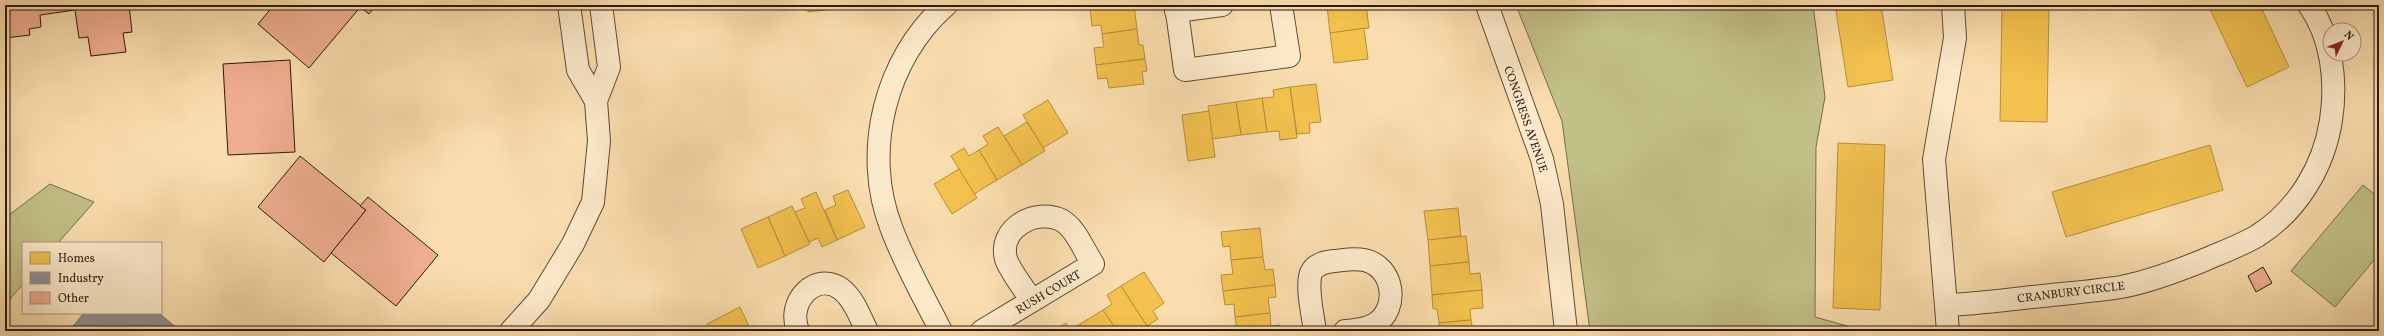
<svg xmlns="http://www.w3.org/2000/svg" width="2384" height="336" font-family="Vollkorn,serif">
<style>
.green{fill:#c2c087;stroke:#766d4a}
.homes{fill:#f2c14e;stroke:#b68f3a}
.industry{fill:#8d8d92;stroke:#706a6a}
.building{fill:#efae90;stroke:#2b1a0d}
.lines{fill:none;stroke-linecap:round;stroke-linejoin:round}
.street-casing{stroke:#5f4b35;stroke-width:24}
.street{stroke:#fce9ca;stroke-width:22}
.labels{text-anchor:middle;stroke-width:4;stroke-linejoin:round;paint-order:stroke}
.street-label{font-size:12px;fill:#2b1a0d;stroke:#fce9ca}
</style>
<rect width="100%" height="100%" fill="#faddae"/>
<filter id="stains"><feTurbulence type="fractalNoise" baseFrequency=".005" numOctaves="4"/><feColorMatrix values="0 0 0 0 .2 0 0 0 0 .09 0 0 0 0 .02 0 0 0 .5 -.17"/></filter>
<radialGradient id="worn" r=".72"><stop offset=".6" stop-color="#630" stop-opacity="0"/><stop offset="1" stop-color="#630" stop-opacity=".3"/></radialGradient>
<!-- green -->
<g class="green">
<polygon points="129,5 161,5 129,9"/>
<polygon points="1516,5 1813,5 1825,97 1816,147 1815,317 1865,331 1590,331 1562,121"/>
<polygon points="50,184 94,202 58,243 23,243 23,284 5,305 5,218"/>
<polygon points="2363,185 2379,198 2379,254 2335,307 2291,271"/>
</g>
<!-- homes -->
<g class="homes">
<polygon points="807,5 824,5 825,10 808,12"/>
<polygon points="824,5 839,5 839,8 825,10"/>
<polygon points="1098,5 1119,5 1098,8"/>
<polygon points="1119,5 1134,5 1137,29 1102,34 1101,25 1092,26 1090,9"/>
<polygon points="1366,5 1369,28 1330,33 1327,6"/>
<polygon points="1835,5 1881,5 1893,80 1848,87"/>
<polygon points="2002,5 2049,5 2047,122 2000,121"/>
<polygon points="2208,5 2260,5 2289,67 2247,87"/>
<polygon points="1364,28 1368,59 1334,63 1330,33"/>
<polygon points="1137,29 1139,45 1143,45 1145,59 1096,65 1094,48 1104,47 1102,34"/>
<polygon points="1145,59 1147,71 1142,72 1144,84 1109,88 1107,78 1098,79 1096,65"/>
<polygon points="1316,84 1321,122 1309,123 1310,133 1297,134 1290,87"/>
<polygon points="1290,87 1297,138 1280,140 1279,131 1267,132 1262,98 1274,97 1273,90"/>
<polygon points="1262,98 1267,132 1241,135 1236,102"/>
<polygon points="1048,100 1068,133 1043,148 1023,115"/>
<polygon points="1236,102 1241,135 1212,139 1208,106"/>
<polygon points="1209,111 1215,157 1188,161 1182,115"/>
<polygon points="1027,122 1045,151 1022,165 1004,136"/>
<polygon points="998,127 1022,165 997,180 979,150 988,144 983,136"/>
<polygon points="1838,143 1885,145 1880,310 1833,308"/>
<polygon points="2210,145 2223,190 2066,237 2052,192"/>
<polygon points="964,148 969,156 979,150 997,180 974,194 951,156"/>
<polygon points="959,169 977,198 952,214 934,184"/>
<polygon points="848,190 865,227 837,240 825,210 836,205 833,196"/>
<polygon points="816,192 837,240 822,247 818,238 809,242 795,212 805,208 801,199"/>
<polygon points="792,206 810,244 785,256 768,217"/>
<polygon points="1458,208 1461,236 1428,240 1424,211"/>
<polygon points="768,217 785,256 758,268 741,229"/>
<polygon points="1260,228 1263,257 1231,260 1230,246 1223,247 1221,232"/>
<polygon points="1466,236 1469,262 1430,266 1428,240"/>
<polygon points="1263,257 1265,270 1273,269 1275,285 1223,291 1221,275 1233,274 1231,260"/>
<polygon points="1469,262 1470,274 1480,273 1482,290 1432,295 1430,266"/>
<polygon points="1144,272 1164,303 1153,311 1158,319 1147,326 1121,286"/>
<polygon points="1275,285 1276,297 1268,298 1270,313 1235,317 1234,304 1225,305 1223,291"/>
<polygon points="1121,286 1147,326 1149,331 1117,331 1103,310 1112,304 1107,295"/>
<polygon points="1482,290 1483,308 1470,309 1471,320 1439,323 1437,309 1433,309 1432,295"/>
<polygon points="740,307 751,331 710,331 707,324"/>
<polygon points="1103,310 1117,331 1085,331 1080,324"/>
<polygon points="1270,313 1271,326 1280,325 1280,331 1230,331 1237,330 1235,317"/>
<polygon points="1471,320 1473,331 1440,331 1439,323"/>
<polygon points="1066,323 1070,330 1080,324 1085,331 1053,331"/>
</g>
<!-- industry -->
<polygon class="industry" points="84,313 159,313 180,331 69,331"/>
<!-- building -->
<g class="building">
<polygon points="5,5 129,5 132,32 123,33 126,52 91,56 88,37 79,38 75,10 40,15 41,27 29,29 30,35 5,38"/>
<polygon points="274,5 362,5 309,68 258,24"/>
<polygon points="362,5 376,5 369,14 360,7"/>
<polygon points="290,60 295,152 228,155 223,64"/>
<polygon points="300,156 366,210 324,262 258,207"/>
<polygon points="2379,158 2379,167 2375,163"/>
<polygon points="368,197 438,255 396,306 331,253 366,210 360,206"/>
<polygon points="2263,267 2272,283 2256,292 2248,276"/>
</g>
<g class="lines">
<!-- street casing -->
<g class="street-casing">
<g id="street">
<polyline points="569,5 578,70 596,101"/>
<polyline points="1176,5 1185,70 1289,56 1281,5"/>
<polyline points="1487,5 1542,159 1552,204 1566,331"/>
<polyline points="1176,11 1222,5"/>
<path d="M 1947,305 C 1979,304 2011,299 2043,296 C 2069,293 2096,291 2121,287 C 2148,282 2177,271 2202,261 C 2220,253 2240,246 2257,236 C 2297,211 2324,167 2331,120 C 2337,81 2332,38 2309,5"/>
<polyline points="511,331 539,300 573,244 593,202 599,141 596,101 609,67 601,5"/>
<path d="M 798,331 C 786,301 816,271 841,289 C 854,299 860,317 867,331"/>
<path d="M 941,331 C 924,297 904,263 891,227 C 862,152 885,58 946,5"/>
<path d="M 982,331 L 1093,264 C 1084,251 1076,228 1061,220 C 1036,208 998,228 1006,259 C 1010,271 1025,290 1032,301"/>
<path d="M 1315,331 C 1313,316 1306,287 1311,273 C 1315,264 1325,262 1334,261 C 1344,260 1354,258 1364,260 C 1394,266 1400,309 1375,324 C 1366,330 1355,330 1345,331"/>
<polyline points="1948,331 1934,159 1955,38 1953,5"/>
</g>
</g>
<!-- street -->
<use href="#street" class="street"/>
</g>
<g class="labels">
<!-- street labels -->
<g class="street-label">
<text transform="translate(1526 119) rotate(71)" y="4">CONGRESS AVENUE</text>
<text transform="translate(1048 292) rotate(-31)" y="4">RUSH COURT</text>
<text transform="translate(2071 292) rotate(-7)" y="4">CRANBURY CIRCLE</text>
</g>
</g>
<!-- margin -->
<rect width="2384" height="336" fill="none" stroke="#faddae" stroke-width="20"/>
<rect x="6" y="6" width="2372" height="324" fill="none" stroke="#2b1a0d" stroke-width="2"/>
<rect x="10" y="10" width="2364" height="316" fill="none" stroke="#2b1a0d"/>
<!-- legend -->
<rect x="22" y="242" width="140" height="72" fill="#fce9ca" stroke="#a8967e"/>
<rect x="30" y="252" width="20" height="12" fill="#f2c14e" stroke="#a8967e"/>
<text x="58" y="262" font-size="12" fill="#2b1a0d">Homes</text>
<rect x="30" y="272" width="20" height="12" fill="#8d8d92" stroke="#a8967e"/>
<text x="58" y="282" font-size="12" fill="#2b1a0d">Industry</text>
<rect x="30" y="292" width="20" height="12" fill="#efae90" stroke="#a8967e"/>
<text x="58" y="302" font-size="12" fill="#2b1a0d">Other</text>
<!-- north arrow -->
<g transform="translate(2342 42) rotate(47)"><circle r="19" fill="#fce9ca" stroke="#a8967e"/>
<path d="M0-3L7 15L0 10L-7 15Z" fill="#8f2418"/>
<text y="-6" font-size="11" font-weight="bold" text-anchor="middle" fill="#2b1a0d">N</text>
</g>
<rect width="100%" height="100%" filter="url(#stains)"/>
<rect width="100%" height="100%" fill="url(#worn)"/>
</svg>
